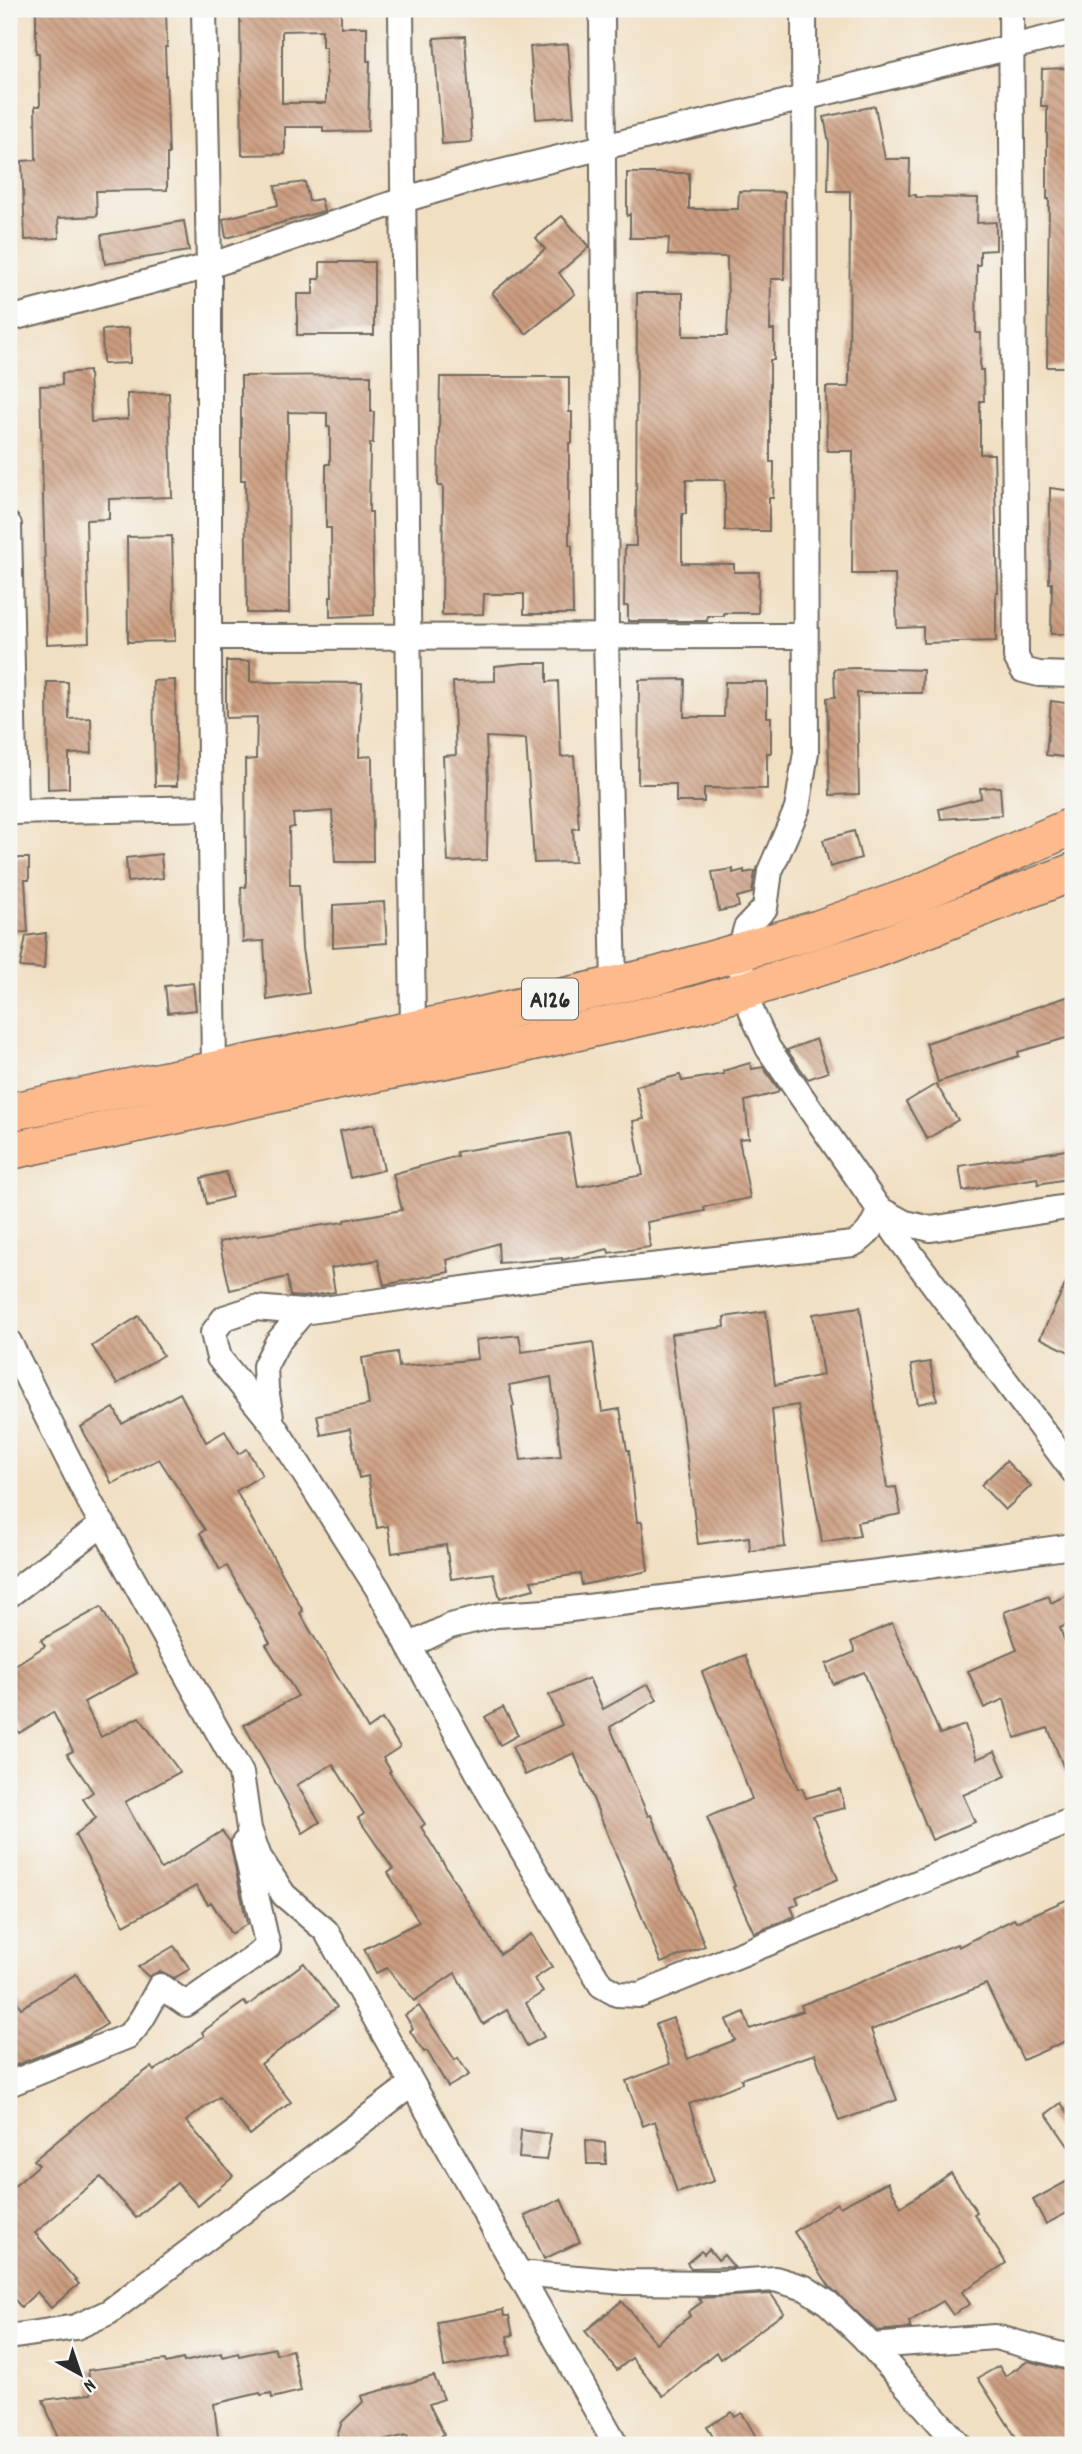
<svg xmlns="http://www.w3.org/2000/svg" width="1082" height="2454" font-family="Dekko,sans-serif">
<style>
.building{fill:url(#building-back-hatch);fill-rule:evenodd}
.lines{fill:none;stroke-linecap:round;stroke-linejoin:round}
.minor-casing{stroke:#706a60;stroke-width:28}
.highway-casing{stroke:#706a60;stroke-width:40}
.minor{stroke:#fff;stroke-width:24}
.highway{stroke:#fcba8d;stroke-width:37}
.labels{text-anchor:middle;stroke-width:6;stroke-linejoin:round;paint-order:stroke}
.shield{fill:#f6f6f2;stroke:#686867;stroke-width:2}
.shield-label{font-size:24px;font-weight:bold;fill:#2b2b2b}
</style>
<defs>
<pattern id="building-back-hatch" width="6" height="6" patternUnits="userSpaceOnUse" patternTransform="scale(1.75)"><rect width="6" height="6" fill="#cb9c7f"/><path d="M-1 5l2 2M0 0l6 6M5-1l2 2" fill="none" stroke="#a57f68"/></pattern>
</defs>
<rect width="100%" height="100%" fill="#f6f6f2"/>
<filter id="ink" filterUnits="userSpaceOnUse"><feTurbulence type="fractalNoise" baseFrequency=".0143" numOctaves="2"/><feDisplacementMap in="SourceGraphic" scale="14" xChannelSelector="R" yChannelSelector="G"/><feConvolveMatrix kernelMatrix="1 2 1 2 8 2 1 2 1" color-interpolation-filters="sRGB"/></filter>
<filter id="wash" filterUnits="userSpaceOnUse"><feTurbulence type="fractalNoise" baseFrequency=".00686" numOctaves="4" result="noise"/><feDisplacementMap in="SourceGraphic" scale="28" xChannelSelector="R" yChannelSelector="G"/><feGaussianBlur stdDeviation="1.57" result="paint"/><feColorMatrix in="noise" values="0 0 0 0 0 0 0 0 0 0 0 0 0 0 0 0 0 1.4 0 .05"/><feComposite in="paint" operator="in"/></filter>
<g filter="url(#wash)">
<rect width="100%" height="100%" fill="#f1dfc2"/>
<g id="blocks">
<!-- building -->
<g class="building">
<polygon points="36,9 166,9 167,47 165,47 169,154 167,154 167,190 96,191 97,216 58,218 59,238 25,240 22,161 36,160 35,106 40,106 39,53 36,53"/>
<path d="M 240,9 L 341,9 L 341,27 L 367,27 L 367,61 L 370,61 L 368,131 L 323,132 L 323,127 L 285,127 L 285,154 L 242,155 ZM 322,30 L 322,47 L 326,47 L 326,103 L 282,103 L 282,31 Z"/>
<polygon points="465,36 472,142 442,144 434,38"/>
<polygon points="568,44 574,116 536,119 530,47"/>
<polygon points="1068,68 1069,110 1073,110 1073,367 1047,367 1049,199 1047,199 1047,106 1041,106 1042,69"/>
<polygon points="875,106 885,159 910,159 909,195 916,195 916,197 978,198 977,223 996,222 996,250 980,251 980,265 977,265 976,333 981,333 980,370 983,370 984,401 980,401 980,454 994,454 998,592 996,592 996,641 923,643 923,627 897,628 895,574 852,574 853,451 827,451 826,387 849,387 850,191 828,191 829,143 824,117"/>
<polygon points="627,173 689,173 689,209 738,209 739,191 785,192 784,279 771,279 770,330 774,330 774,360 770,360 770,462 774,462 774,472 773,498 769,498 769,531 725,531 725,480 686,480 686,514 682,514 682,563 734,564 734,572 759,572 758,613 724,613 724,616 708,616 707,621 628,621 628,606 624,606 625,546 636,546 637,293 683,293 683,336 727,336 728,309 727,257 668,255 669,238 630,238 630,214 627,216"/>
<polygon points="305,182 309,201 321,199 324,211 226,238 223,219 278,205 275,186"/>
<polygon points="562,216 589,247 559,273 575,294 526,334 492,293 545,249 536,238"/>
<polygon points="184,221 189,251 105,264 101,235"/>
<polygon points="320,262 374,262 374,335 297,335 297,294 313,294 313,279 320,279"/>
<polygon points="129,328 130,363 103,364 102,330"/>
<polygon points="89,371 91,422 128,419 127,394 169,393 172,497 109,499 109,519 86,520 89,642 47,644 40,386 62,385 62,373"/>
<polygon points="371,375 371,412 374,412 373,443 370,443 369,512 372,512 374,615 330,617 330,597 332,597 331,528 326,528 326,464 330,464 330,427 327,427 327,413 288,412 289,613 247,613 245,480 241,480 241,376"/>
<polygon points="440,377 569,377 569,412 572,412 572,443 569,443 569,545 572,546 573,614 524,614 524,594 484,594 483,614 442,615 443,486 438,486"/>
<polygon points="1050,488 1073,491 1073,634 1051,634 1052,583 1049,583"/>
<polygon points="172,536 175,641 128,642 127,537"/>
<polygon points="226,661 250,661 250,682 362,683 359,757 372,756 373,862 335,862 332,811 293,814 294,827 289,828 290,885 299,885 302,949 309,993 267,1000 264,941 243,942 241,887 246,887 245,760 256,759 257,717 226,718"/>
<polygon points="524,663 547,663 547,682 558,681 561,757 574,756 579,828 573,829 575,862 534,863 526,739 486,737 488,781 487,860 448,862 443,756 456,755 453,682 495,681 495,666"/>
<polygon points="854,668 923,670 922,693 857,693 859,794 830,795 827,698 835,697 834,669"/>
<polygon points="685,679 684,717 724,717 725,682 767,682 767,717 771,717 771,753 767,753 767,789 704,788 704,802 676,802 676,784 638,784 639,680"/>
<polygon points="175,680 177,786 155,786 153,681"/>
<polygon points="47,682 68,682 69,719 91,718 92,753 69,754 69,788 48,789"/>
<polygon points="1051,701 1073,704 1073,758 1046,755"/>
<polygon points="1000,787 1002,815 941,819 939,809 981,798 980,788"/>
<polygon points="854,831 861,858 830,867 823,840"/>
<polygon points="161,854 163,878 128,882 126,858"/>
<polygon points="9,858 29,858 29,880 25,880 28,932 9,933"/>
<polygon points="733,869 733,873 744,870 744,873 755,871 752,893 737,897 739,907 719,911 712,872"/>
<polygon points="384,902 387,943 333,947 333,905"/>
<polygon points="46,933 44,969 20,967 26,936"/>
<polygon points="193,983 196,1010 168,1013 165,986"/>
<polygon points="1073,995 1073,1036 1018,1052 1019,1056 938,1082 926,1043"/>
<polygon points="816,1039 828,1072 808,1079 787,1050"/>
<polygon points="750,1063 752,1069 763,1067 779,1090 776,1093 745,1101 749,1138 739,1139 750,1198 704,1207 705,1211 647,1222 650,1247 609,1253 608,1249 562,1260 562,1258 499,1263 498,1243 447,1260 449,1272 384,1285 378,1260 331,1268 335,1292 303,1297 290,1296 287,1277 230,1290 219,1242 257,1234 258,1235 344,1222 344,1220 402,1210 393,1174 457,1156 456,1152 569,1133 578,1187 643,1175 633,1121 644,1119 636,1086 680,1075 682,1081 724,1074 723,1071"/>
<polygon points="936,1084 958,1120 927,1139 906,1102"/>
<polygon points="374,1124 384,1170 350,1178 340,1131"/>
<polygon points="1073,1149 1073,1178 1038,1184 1037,1178 963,1191 959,1166"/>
<polygon points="226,1172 232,1197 207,1204 201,1178"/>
<polygon points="1073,1268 1073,1354 1040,1338"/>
<polygon points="860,1307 887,1488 896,1487 901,1514 857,1522 860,1536 822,1542 798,1405 772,1409 785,1547 750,1551 749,1537 698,1544 671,1334 725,1327 724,1317 766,1311 775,1385 823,1375 813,1314"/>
<polygon points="139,1316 163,1355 117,1384 92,1346"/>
<path d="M 519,1335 L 522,1352 L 593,1342 L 602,1412 L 620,1409 L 627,1450 L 629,1450 L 637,1522 L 642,1522 L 648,1571 L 582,1585 L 580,1574 L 531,1581 L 534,1589 L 500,1598 L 493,1573 L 451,1579 L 446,1545 L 392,1553 L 388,1526 L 377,1528 L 368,1476 L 359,1478 L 350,1429 L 321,1435 L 317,1415 L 369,1405 L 362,1358 L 397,1352 L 399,1367 L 478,1359 L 476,1340 ZM 551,1377 L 561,1456 L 521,1460 L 512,1407 L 514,1406 L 509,1385 Z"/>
<polygon points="930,1362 937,1400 918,1404 911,1365"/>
<polygon points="180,1393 206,1442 225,1431 238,1454 247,1449 262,1475 236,1491 303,1611 300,1613 368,1729 382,1719 400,1747 383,1758 391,1771 389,1772 425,1824 421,1827 500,1954 531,1934 552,1967 534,1979 543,1992 526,2003 544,2037 527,2046 507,2010 483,2024 455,1973 414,2001 387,1968 376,1973 364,1949 419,1922 388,1873 393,1869 358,1818 364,1814 333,1764 297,1785 320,1822 303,1833 244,1725 298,1696 266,1645 270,1643 227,1566 220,1570 200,1533 205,1530 159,1459 112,1484 81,1427 114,1408 122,1424"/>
<polygon points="1006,1461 1031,1486 1005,1510 981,1485"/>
<polygon points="1073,1592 1073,1622 1060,1628 1073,1666 1072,1789 1048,1728 1015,1738 1004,1699 984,1708 968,1671 1017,1650 1004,1612 1049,1596 1051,1603"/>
<polygon points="101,1607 137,1673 84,1702 101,1737 139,1717 180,1772 125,1802 161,1869 222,1831 230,1842 247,1924 231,1934 211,1902 208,1904 196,1886 124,1925 75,1835 96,1818 83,1799 93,1792 67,1754 73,1751 53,1712 19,1733 9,1715 9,1669 45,1646 41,1640"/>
<polygon points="892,1623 940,1734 965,1725 977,1759 995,1751 1006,1776 963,1795 975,1822 932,1840 864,1672 833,1684 826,1664 855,1652 851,1642"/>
<polygon points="745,1655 798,1789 802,1788 806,1798 840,1789 845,1808 813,1816 838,1879 796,1897 799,1904 791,1907 795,1916 754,1933 733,1887 735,1886 707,1817 752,1799 702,1672"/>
<polygon points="589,1678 603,1709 648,1684 657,1700 610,1727 648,1816 651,1815 705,1946 661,1963 574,1753 525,1775 512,1747 562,1725 549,1695"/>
<polygon points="503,1707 518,1735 500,1745 485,1717"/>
<polygon points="1073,1897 1073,2038 1023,2060 986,1984 871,2030 897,2100 839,2121 815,2054 741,2079 742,2083 689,2104 714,2181 677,2193 655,2121 643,2126 626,2081 670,2064 656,2024 673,2018 688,2059 735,2040 726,2020 744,2012 750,2029 803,2011 801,2005 957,1944 958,1947 1014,1919 1016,1922"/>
<polygon points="174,1946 190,1969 174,1978 160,1971 149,1977 138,1967"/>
<polygon points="304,1963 337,2007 261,2064 291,2102 250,2135 219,2097 186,2121 233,2176 198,2206 177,2183 136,2218 101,2177 63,2207 64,2208 35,2233 79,2284 51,2308 37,2292 21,2307 9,2293 9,2191 39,2165 34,2160 109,2098 151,2067 154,2071 204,2036 202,2032 244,2002 247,2006"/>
<polygon points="76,1974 107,2024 84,2038 9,2068 9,1988 21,2008"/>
<polygon points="419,2006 455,2060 458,2058 469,2075 448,2087 427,2051 424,2052 410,2031 413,2028 405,2015"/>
<polygon points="1061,2103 1073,2121 1073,2153 1046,2114"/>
<polygon points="521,2130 551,2134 546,2160 519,2158"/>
<polygon points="586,2140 605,2143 606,2164 587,2164"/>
<polygon points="951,2173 977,2212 974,2214 1006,2263 962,2292 970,2304 953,2315 943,2301 909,2322 911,2328 877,2331 830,2287 794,2232 837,2203 840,2207 888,2182 901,2207"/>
<polygon points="1073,2178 1073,2210 1046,2224 1033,2200"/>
<polygon points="561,2199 580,2242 544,2259 525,2216"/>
<polygon points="709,2249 718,2260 724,2255 734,2267 691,2268 687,2263 701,2251 704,2254"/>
<polygon points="771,2294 784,2313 720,2359 716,2352 663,2396 632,2358 617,2370 585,2331 622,2301 656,2343 690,2316 688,2312 702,2302 698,2298"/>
<polygon points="503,2310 504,2316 509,2316 513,2335 507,2336 511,2355 444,2367 437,2322"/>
<polygon points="275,2348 276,2354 292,2350 301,2391 272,2398 271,2393 261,2395 260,2393 214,2404 219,2445 61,2445 43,2400 91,2394 88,2370 165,2360 166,2363 183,2359 184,2362 222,2353 223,2357 238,2353 239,2356"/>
<polygon points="1028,2361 1073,2372 1073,2445 1021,2445 978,2378 999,2366 1005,2376"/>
<polygon points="434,2376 444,2399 429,2404 444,2434 429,2445 412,2445 407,2435 366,2445 350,2445 348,2438 336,2439 342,2422 363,2402 361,2396"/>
<polygon points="732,2412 735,2417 742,2413 761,2445 718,2445 707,2427"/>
</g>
</g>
</g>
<g filter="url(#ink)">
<use href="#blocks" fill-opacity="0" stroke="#706a60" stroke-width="2"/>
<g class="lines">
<!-- minor casing -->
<g class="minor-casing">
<g id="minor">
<polyline points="204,9 209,266 209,681 214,1069"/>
<polyline points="401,9 413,1029"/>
<polyline points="602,9 606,637 614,984"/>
<polyline points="804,9 806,752 797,809 770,871 765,908 746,928 739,953 745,991 753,1015 768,1048 899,1238 1073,1471"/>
<polyline points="1011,9 1016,657 1023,670 1039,674 1073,675"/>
<polyline points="9,319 209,266 403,200 481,177 1073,32"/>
<polyline points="9,525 15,812"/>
<polyline points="209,637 805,636"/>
<polyline points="9,812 211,808"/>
<polyline points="883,1211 905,1223 931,1229 1073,1206"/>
<polyline points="303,1312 277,1343 265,1366 266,1389 272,1423 378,1589 488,1791 601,1985 617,1994 640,1995 1073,1820"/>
<polyline points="9,1342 90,1502 241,1773 249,1829 259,1857 284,1895 326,1931 616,2445"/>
<path d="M 271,1422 L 219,1358 L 213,1333 L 224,1318 L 255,1308 L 303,1312 L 540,1278 L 853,1244 C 869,1236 873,1225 880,1209"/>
<polyline points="9,1595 103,1524"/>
<polyline points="409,1646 450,1626 496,1615 546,1612 928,1566 1073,1546"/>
<path d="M 9,2084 L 128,2036 C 143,2021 149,2005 160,1986 L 186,2004 L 268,1947 L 244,1843"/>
<polyline points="518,2273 625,2282 719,2283 775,2279 805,2288 828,2303 864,2338 959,2445"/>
<polyline points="9,2337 76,2327 109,2312 412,2084"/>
<polyline points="871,2346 995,2337 1073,2358"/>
</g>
</g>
<!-- highway casing -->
<g class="highway-casing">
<g id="highway">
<polyline points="9,1112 471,1018 659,975 818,929 912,896 1073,826"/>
<polyline points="9,1151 297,1089 518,1045 700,1004 868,952 1073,872"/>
</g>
</g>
<!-- minor -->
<use href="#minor" class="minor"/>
<!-- highway -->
<use href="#highway" class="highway"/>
</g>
</g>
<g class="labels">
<!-- shield labels -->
<rect class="shield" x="522" y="978.5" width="56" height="41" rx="5"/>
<g class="shield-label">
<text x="550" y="1007">A126</text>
</g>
</g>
<!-- margin -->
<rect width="1082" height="2454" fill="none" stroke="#f6f6f2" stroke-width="35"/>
<!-- north arrow -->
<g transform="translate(80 2374) rotate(140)" stroke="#f6f6f2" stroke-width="5" paint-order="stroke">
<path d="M0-5L12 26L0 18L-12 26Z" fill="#2b2b2b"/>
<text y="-10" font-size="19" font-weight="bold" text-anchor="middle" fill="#2b2b2b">N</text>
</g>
</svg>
